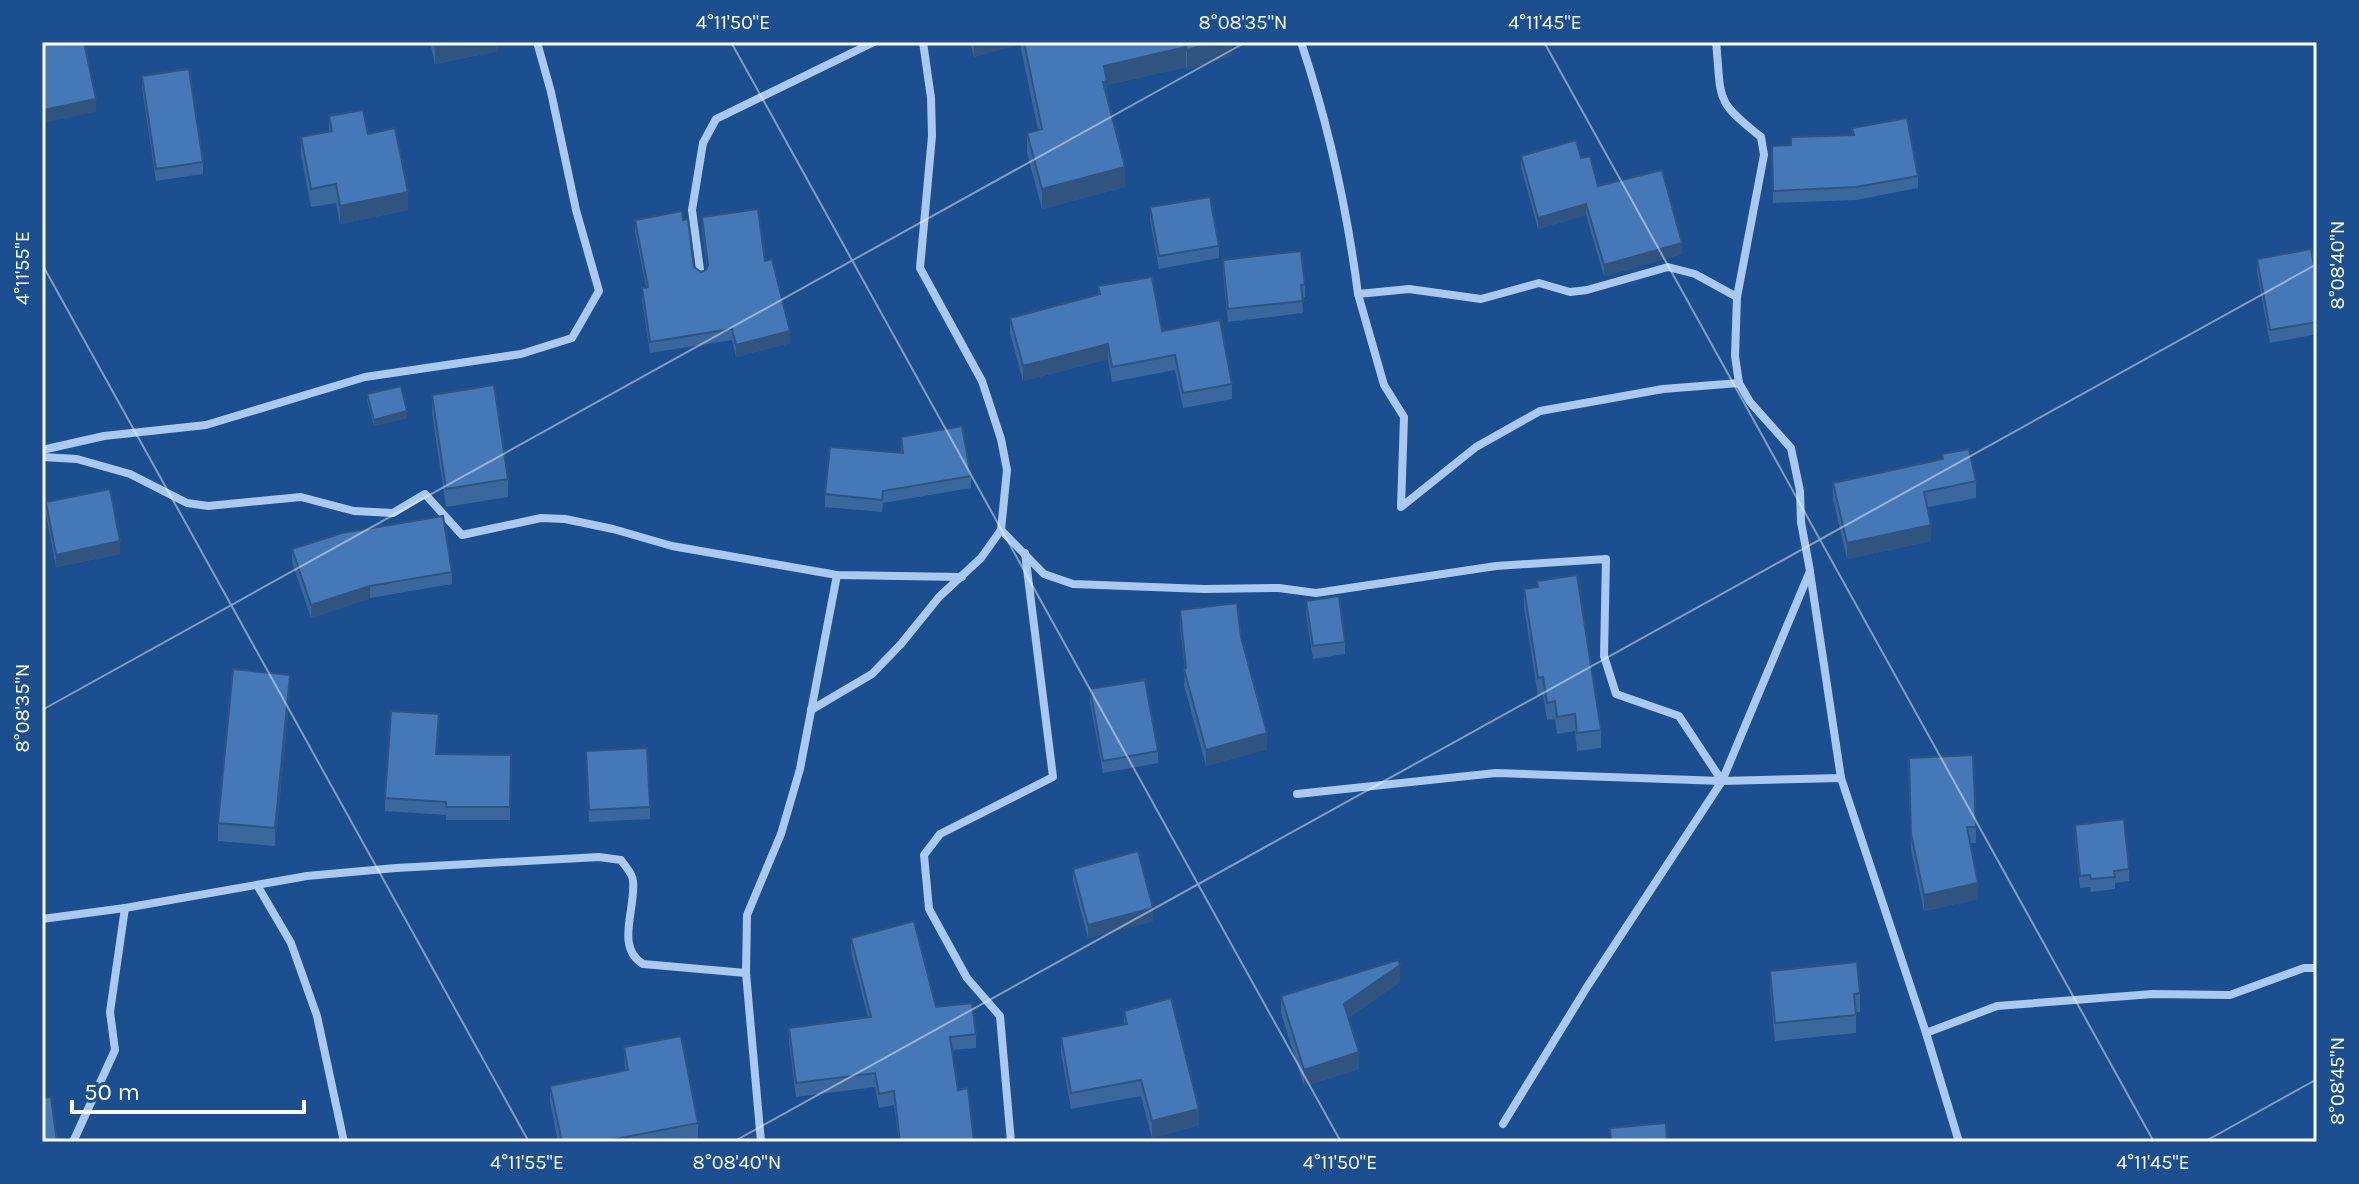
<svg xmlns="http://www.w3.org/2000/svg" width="2359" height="1184" font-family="Karla,sans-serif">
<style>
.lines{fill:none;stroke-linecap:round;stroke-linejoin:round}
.street{stroke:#a9c9ee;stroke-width:8}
.wall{fill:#3a679d}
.shaded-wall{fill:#305480}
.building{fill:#4478b7;stroke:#305480;stroke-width:2}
.ticks{fill:none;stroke:#fff;stroke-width:2;stroke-opacity:0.45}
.neatline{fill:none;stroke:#fff;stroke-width:3}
.ticks-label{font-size:20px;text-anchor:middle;fill:#fff}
</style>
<rect width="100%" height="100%" fill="#1b4f8f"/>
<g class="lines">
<!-- street -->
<g class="street">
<path d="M 1301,42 C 1328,123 1347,209 1358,294 L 1409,289 L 1481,299 L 1539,283 L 1570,292 L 1587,290 L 1668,267 L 1695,274 L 1737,297"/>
<polyline points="701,277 692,210 703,143 716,119 874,42"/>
<polyline points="1358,294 1384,385 1404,417 1401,507 1476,447 1540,411 1663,389 1739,383"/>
<polyline points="42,450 104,436 206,425 365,377 521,354 572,338 599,291 576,210 551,92 537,42"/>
<polyline points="42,457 77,459 130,474 187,503 208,506 301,497 354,511 393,513 425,494 462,535 541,518 565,519 613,529 672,546 837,575 962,577"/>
<polyline points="1001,530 1044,574 1073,584 1204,589 1279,588 1316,593 1496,566 1606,559 1604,656 1616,694 1679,716 1722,781"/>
<polyline points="1810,572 1841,778 1926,1033 1997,1006 2153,994 2230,995 2304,968 2317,968"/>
<polyline points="811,710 872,674 901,644 939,597 981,558 1001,530 1007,470 1001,439 982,381 920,268 932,136 931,98 923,42"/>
<polyline points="1297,794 1496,773 1722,781 1841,778"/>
<polyline points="257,885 291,943 317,1016 344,1142"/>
<path d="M 125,908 L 307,876 L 396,868 L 599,857 L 621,860 C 625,866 633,874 633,881 C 636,909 615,947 643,964 L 746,973"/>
<polyline points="42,919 125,908 110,1012 115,1050 73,1142"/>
<polyline points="1926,1033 1959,1142"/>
<path d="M 1503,1124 L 1587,987 L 1722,781 L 1810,571 L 1801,522 L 1800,491 L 1791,448 L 1750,402 L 1739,383 L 1735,356 L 1737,297 L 1764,155 L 1761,137 C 1713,99 1722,100 1716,42"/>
<polyline points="761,1142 746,973 747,915 781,834 800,769 837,575"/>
<polyline points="1011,1142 1000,1016 967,978 929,909 924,855 940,834 1053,777 1025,553"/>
</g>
</g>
<!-- wall -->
<g class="wall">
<polygon points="430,42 498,42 498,51 435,64"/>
<polygon points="970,42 1232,42 1232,56 1187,69 1186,67 1107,85 1107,97 1125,187 1042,209 1027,153 1027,133 1038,130 1020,44 974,57"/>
<polygon points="142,76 203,162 203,174 156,181 142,88"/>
<polygon points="329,116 368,134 408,210 340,224 336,203 311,207 301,155 301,137 329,131"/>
<polygon points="1852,128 1918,176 1918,188 1856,200 1773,203 1772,146 1791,145 1852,135"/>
<polygon points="1521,156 1581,158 1598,186 1682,254 1604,276 1586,215 1538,229 1521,167"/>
<polygon points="1150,207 1219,246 1219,258 1159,269 1150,220"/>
<polygon points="702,217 765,261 790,343 736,357 732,340 650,353 642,300 642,288 646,287 635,232 635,220 701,272 706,270 707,268 702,229"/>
<polygon points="2257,259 2317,282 2317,334 2270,343 2257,272"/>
<polygon points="1223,260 1305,285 1305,297 1302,297 1303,313 1228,322 1223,273"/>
<polygon points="1098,286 1162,331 1232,384 1232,399 1183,408 1175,370 1112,382 1108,359 1023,381 1010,333 1010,318 1098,295"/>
<polygon points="367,394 407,418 374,426 367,400"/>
<polygon points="432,395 508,479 508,497 446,507 432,413"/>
<polygon points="901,437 971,476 971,488 883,503 882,512 825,507 825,494 901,453"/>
<polygon points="1942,454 1976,481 1976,498 1928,507 1931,541 1847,559 1833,499 1833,483 1942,459"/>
<polygon points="46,502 120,554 56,567 46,515"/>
<polygon points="292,549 452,572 452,584 370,598 311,618 292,562"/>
<polygon points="1537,581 1601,730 1601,748 1577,751 1575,731 1557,734 1555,719 1547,720 1543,695 1538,696 1524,607 1524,589 1537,587"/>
<polygon points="1306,601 1345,642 1345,654 1313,659 1306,614"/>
<polygon points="1180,610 1241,637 1267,749 1206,766 1184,685 1185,669 1180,626"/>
<polygon points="1090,689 1158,751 1158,763 1103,773 1090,702"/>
<polygon points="290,693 275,846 218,841 218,823"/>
<polygon points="439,727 437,754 511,755 510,820 446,820 446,815 385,811 385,798"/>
<polygon points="586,763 650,807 650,819 589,822"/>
<polygon points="1909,774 1976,827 1976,843 1970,843 1978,899 1924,911 1911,850"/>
<polygon points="2075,825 2129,869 2129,881 2115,883 2115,889 2091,892 2090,887 2080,888 2075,837"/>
<polygon points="1073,869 1153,921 1088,938 1073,881"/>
<polygon points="851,938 936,1007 976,1034 976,1048 952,1050 958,1090 974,1142 899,1142 894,1105 879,1108 875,1087 796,1097 789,1042 789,1028 868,1017 851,952"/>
<polygon points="1770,971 1860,993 1860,1012 1856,1012 1856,1033 1775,1041 1770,989"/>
<polygon points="1400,982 1348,1018 1359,1069 1304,1086 1281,1013 1281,996"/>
<polygon points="1124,1011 1199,1125 1152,1138 1141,1096 1071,1109 1061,1053 1061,1037 1124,1025"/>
<polygon points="624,1047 698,1123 698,1139 682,1142 558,1142 550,1102 550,1086 625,1071"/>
</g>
<!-- shaded-wall -->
<g class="shaded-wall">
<polygon points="453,42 498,42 498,51 435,64 435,46"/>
<polygon points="974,42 1020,42 1020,44 974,57"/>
<polygon points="1214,42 1232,42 1232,56 1187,69 1187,50"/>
<polygon points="1186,47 1186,67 1107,85 1107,100 1103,101 1104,66"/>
<polygon points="96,99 96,112 43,123 43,110"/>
<polygon points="1125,167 1125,187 1042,209 1042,189"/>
<polygon points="408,192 408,210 340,224 340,206"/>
<polygon points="1586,204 1586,215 1538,229 1538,218"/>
<polygon points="1682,243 1682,254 1604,276 1604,265"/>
<polygon points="790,331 790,343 736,357 736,345"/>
<polygon points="1108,344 1108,359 1023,381 1023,366"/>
<polygon points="407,411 407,418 374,426 374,420"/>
<polygon points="1931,525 1931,541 1847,559 1847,543"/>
<polygon points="120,541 120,554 56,567 56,555"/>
<polygon points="370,586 370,598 311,618 311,605"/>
<polygon points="290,675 290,693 275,846 275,828"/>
<polygon points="1267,733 1267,749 1206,766 1206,750"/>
<polygon points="1978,883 1978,899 1924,911 1924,895"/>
<polygon points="1153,908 1153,921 1088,938 1088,925"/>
<polygon points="1400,965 1400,982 1344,1021 1344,1004"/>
<polygon points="1359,1052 1359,1069 1304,1086 1304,1070"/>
<polygon points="1199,1109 1199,1125 1152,1138 1152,1121"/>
</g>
<!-- building -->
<g class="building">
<polygon points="42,42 84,42 96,99 43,110 42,104"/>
<polygon points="434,42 453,42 435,46"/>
<polygon points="1024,42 1214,42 1187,50 1186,47 1104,66 1107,81 1103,82 1125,167 1042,189 1027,133 1042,129"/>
<polygon points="189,69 203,162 156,169 142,76"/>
<polygon points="363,110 368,134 395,128 408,192 340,206 336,184 311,189 301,137 332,131 329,116"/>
<polygon points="1907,118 1918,176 1856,187 1773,191 1772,146 1791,145 1791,137 1854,135 1852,128"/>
<polygon points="1576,140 1581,158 1590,156 1598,186 1662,170 1682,243 1604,265 1586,204 1538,218 1521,156"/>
<polygon points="1210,197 1219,246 1159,256 1150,207"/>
<polygon points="758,209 765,261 772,259 790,331 736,345 732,329 650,342 642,288 648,287 635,220 682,211 683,220 688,219 694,267 701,272 706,270 708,265 702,217"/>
<polygon points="2311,249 2317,282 2317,322 2270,330 2257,259"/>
<polygon points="1301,251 1305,285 1301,285 1303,301 1228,309 1223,260"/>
<polygon points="1152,277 1162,331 1220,320 1232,384 1183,393 1175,355 1112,367 1108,344 1023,366 1010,318 1100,294 1098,286"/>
<polygon points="494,385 508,479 446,489 432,395"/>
<polygon points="401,386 407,411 374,420 367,394"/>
<polygon points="962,426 971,476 883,491 882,500 825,494 830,447 903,453 901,437"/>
<polygon points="1969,449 1976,481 1924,492 1931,525 1847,543 1833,483 1943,459 1942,454"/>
<polygon points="110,489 120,541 56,555 46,502"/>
<polygon points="443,516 452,572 370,586 311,605 292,549 342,533"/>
<polygon points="1577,575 1601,730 1577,733 1575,714 1557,717 1555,701 1547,703 1543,677 1538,678 1524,589 1538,587 1537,581"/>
<polygon points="1339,596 1345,642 1313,646 1306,601"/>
<polygon points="1237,603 1241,637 1267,733 1206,750 1184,669 1186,668 1180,610"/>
<polygon points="233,669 290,675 275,828 218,823"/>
<polygon points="1145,680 1158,751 1103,761 1090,689"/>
<polygon points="391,711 439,714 436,754 511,755 510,807 446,807 446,802 385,798"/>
<polygon points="647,748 650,807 589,810 586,751"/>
<polygon points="1973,755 1976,827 1967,827 1978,883 1924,895 1911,834 1909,758"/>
<polygon points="2124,819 2129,869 2114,871 2115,877 2091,879 2090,875 2080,876 2075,825"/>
<polygon points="1138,851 1153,908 1088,925 1073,869"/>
<polygon points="914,921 936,1007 972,1003 976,1034 950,1037 958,1090 968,1088 974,1142 900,1142 894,1091 879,1094 875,1073 796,1083 789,1028 871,1017 851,938"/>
<polygon points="1398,960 1400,965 1344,1004 1359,1052 1304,1070 1281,996"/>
<polygon points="1857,962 1860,993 1854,994 1856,1015 1775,1023 1770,971"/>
<polygon points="1171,998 1199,1109 1152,1121 1141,1080 1071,1093 1061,1037 1127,1024 1124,1011"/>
<polygon points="681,1036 698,1123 610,1140 610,1142 562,1142 550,1086 628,1070 624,1047"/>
<polygon points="51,1097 57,1142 42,1142 42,1098"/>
<polygon points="1666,1123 1667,1142 1611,1142 1610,1128"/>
</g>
<!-- ticks -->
<path class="ticks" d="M 731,42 L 1341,1142M 1544,42 L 2154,1142M 42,264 L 529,1142M 42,710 L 1246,42M 733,1142 L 2317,264M 2204,1142 L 2317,1079"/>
<!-- border -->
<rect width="2359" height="1184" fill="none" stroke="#1b4f8f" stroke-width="88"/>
<!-- scale -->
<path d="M72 1100v12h232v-12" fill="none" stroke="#ffffff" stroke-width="4"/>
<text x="84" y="1100" font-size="24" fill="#ffffff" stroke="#1b4f8f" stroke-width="6" paint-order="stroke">50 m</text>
<rect x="44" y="44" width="2271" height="1096" class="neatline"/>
<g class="ticks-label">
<text x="733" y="29">4°11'50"E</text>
<text x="1243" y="29">8°08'35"N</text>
<text x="1545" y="29">4°11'45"E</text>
<text transform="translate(2337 265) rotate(-90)" y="7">8°08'40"N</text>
<text transform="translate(22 268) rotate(-90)" y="7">4°11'55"E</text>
<text transform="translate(22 708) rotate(-90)" y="7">8°08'35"N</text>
<text transform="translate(2337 1081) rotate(-90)" y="7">8°08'45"N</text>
<text x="527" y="1169">4°11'55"E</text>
<text x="737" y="1169">8°08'40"N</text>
<text x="1340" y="1169">4°11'50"E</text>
<text x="2153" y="1169">4°11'45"E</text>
</g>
</svg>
